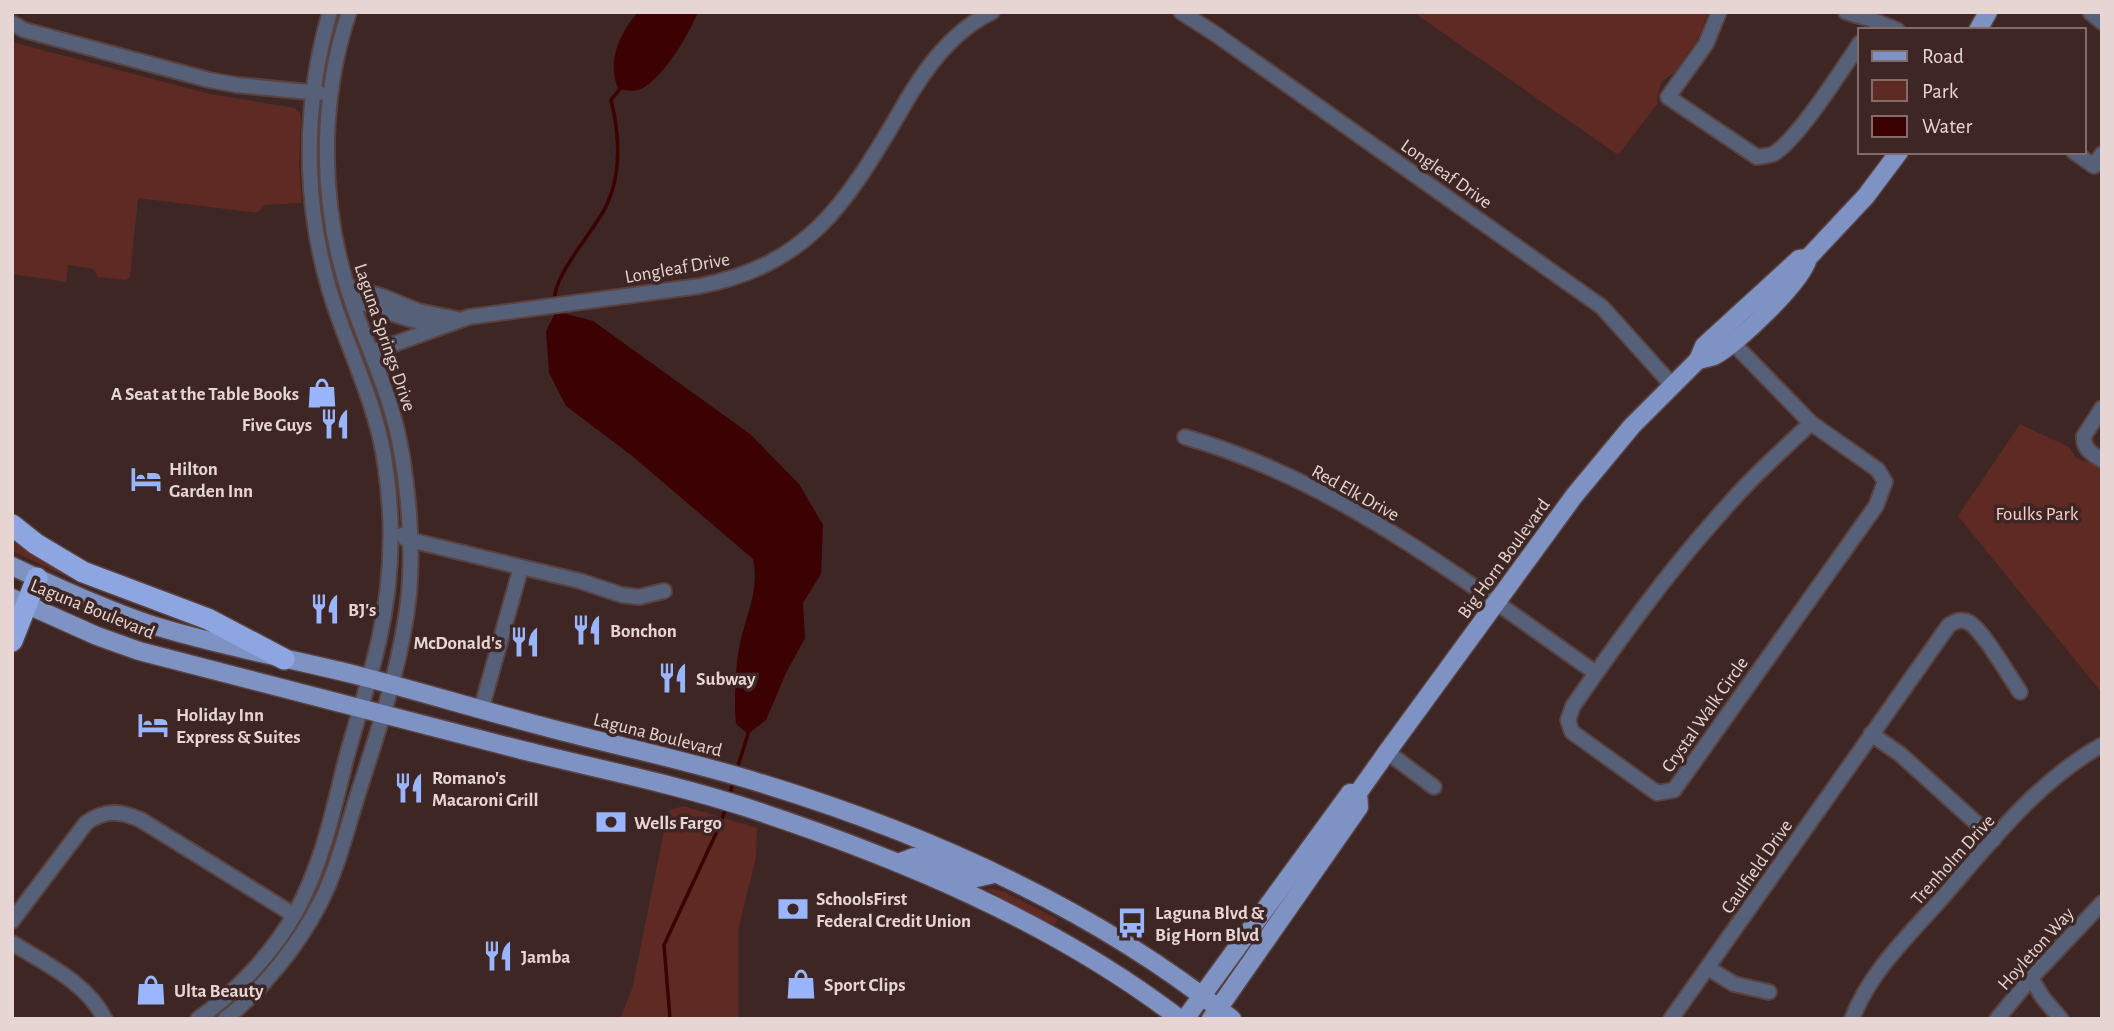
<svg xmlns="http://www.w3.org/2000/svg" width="2114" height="1031" font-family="'Alegreya Sans',sans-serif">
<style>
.green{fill:#5f2924}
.water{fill:#3c0103}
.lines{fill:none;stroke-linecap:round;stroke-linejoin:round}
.stream{stroke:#3c0103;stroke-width:3.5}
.minor-casing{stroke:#594240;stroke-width:18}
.major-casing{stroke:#594240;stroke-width:21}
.highway-casing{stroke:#594240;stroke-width:24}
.minor{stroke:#566179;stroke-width:14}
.major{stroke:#7e92c3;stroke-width:18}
.highway{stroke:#8da5e0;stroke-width:21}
.labels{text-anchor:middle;stroke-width:7;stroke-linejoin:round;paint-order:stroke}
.street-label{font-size:19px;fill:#e6d5d3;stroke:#3e2624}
.poi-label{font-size:19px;font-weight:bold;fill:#e6d5d3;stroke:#3e2624;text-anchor:start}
.park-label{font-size:19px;fill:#f8cec9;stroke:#3e2624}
</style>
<rect width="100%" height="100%" fill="#3e2624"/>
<!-- green -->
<g class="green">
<polygon points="1413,12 1708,12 1699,37 1674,73 1662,81 1657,98 1658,103 1618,155"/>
<polygon points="12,42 210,94 295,108 300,113 301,119 299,164 302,203 265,205 257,213 138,198 130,277 126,280 98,277 93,269 68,265 66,282 12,274"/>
<polygon points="2020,424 2069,447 2076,458 2091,463 2102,470 2102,693 1958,516"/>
<polygon points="12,534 114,595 58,573 12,551"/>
<polygon points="683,806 757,828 756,857 738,931 738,1019 620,1019 632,989 667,817 670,810"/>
<polygon points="989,888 1002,891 1058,919 1055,924 1048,922 987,890"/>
</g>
<!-- water -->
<g class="water">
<path d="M 638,12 L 698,12 C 688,36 664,77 641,89 C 635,92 626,90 619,90 C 606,63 619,34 638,12 Z"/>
<path d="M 556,311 L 593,321 L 750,434 L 799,484 L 823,525 L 821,574 L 803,603 L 805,638 L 786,673 L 766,720 L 748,734 L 736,724 C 734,700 735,672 739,648 C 745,616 760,592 753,559 L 631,455 L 566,406 L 549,373 L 546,331 Z"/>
</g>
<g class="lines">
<!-- stream -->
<g class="stream">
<path d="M 555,303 C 550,276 598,228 608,202 C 622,170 619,133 611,100 L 619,90"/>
<polyline points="737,769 748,734"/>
<polyline points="729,796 734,780"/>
<polyline points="670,1019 664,945 720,825 726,807"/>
</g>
<!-- minor casing -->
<g class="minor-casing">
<g id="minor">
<polyline points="1181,12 1214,33 1602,307 1672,385"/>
<path d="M 1719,12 L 1706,44 L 1668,97 L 1757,157 C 1762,156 1768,156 1773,154 C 1797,141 1843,68 1860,43"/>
<polyline points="1846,12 1870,19 1897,30"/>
<polyline points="2090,12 2102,22"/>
<polyline points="12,23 24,30 209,80 237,85 319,93"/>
<polyline points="2074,152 2094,166 2102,154"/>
<polyline points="347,286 384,297 418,311 457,319"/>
<path d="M 351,299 C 380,308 406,321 437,325"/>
<path d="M 1733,343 L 1811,423 L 1878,470 L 1885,482 L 1876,506 L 1674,790 L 1657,793 L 1572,732 L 1568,720 L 1573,706 C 1619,640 1666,574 1720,514 C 1748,481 1780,452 1811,423"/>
<path d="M 372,352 L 469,317 L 700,286 C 807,265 845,205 897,117 C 920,76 948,33 992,12"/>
<path d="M 2102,408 L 2084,436 C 2083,449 2092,454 2102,460"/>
<path d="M 1185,437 C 1338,480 1468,584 1596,673"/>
<polyline points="402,535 406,539 521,567 481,710"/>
<polyline points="521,567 580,581 622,595 639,597 664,591"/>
<polyline points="1871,734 1900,754 1994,839"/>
<polyline points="1387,752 1434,787"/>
<path d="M 12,921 L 86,823 C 106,809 120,811 141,820 L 294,915"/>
<path d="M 12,943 C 46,964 86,982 105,1019"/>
<polyline points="1708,968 1734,984 1769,992"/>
<polyline points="2031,978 2043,998 2061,1019"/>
<path d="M 198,1019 C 236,992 273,953 296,912 C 322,864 333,812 346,759 C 357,719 370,680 379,640 C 392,582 394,521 385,463 C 378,414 358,370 341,324 C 303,224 300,115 330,12"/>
<path d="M 225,1019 C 263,989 298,946 320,903 C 337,870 346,832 357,797 C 378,731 402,663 409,594 C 413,547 409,497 401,450 C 392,397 369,352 352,302 C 320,210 318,105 349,12"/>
<path d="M 1671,1019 L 1949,625 C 1956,621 1962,618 1970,623 C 1984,632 2009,676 2020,692"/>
<path d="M 1852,1019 C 1869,973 1909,935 1941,899 C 1989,844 2037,781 2102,745"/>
<polyline points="1997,1019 2031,978 2102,903"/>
</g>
</g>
<!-- major casing -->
<g class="major-casing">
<g id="major">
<polyline points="1978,30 1988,12"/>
<path d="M 1698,360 C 1703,359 1709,358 1714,356 C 1736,345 1803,281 1808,258 L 1866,196 L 1899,152"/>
<path d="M 12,566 C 58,588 104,609 152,625 C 219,646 288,658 356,675 C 422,692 487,712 553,729 C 621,747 690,761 757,782 C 925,833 1094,908 1232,1019"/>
<path d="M 12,598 L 97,636 L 139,651 C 265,684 391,717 518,749 C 593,768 671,783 745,807 C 897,857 1052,921 1180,1019"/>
<polyline points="898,863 914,857 925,858 972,879 994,874"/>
<polyline points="1185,1019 1350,793 1358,793"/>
<polyline points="1211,1019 1359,807 1358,793 1387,752 1574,496 1632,426 1698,360 1704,346 1799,259 1808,258"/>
</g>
</g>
<!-- highway casing -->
<g class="highway-casing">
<g id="highway">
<polyline points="12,525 36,544 83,572 208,619 284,659"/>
<polyline points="12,641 37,578"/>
</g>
</g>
<!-- minor -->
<use href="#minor" class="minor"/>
<!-- major -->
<use href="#major" class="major"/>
<!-- highway -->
<use href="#highway" class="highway"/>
</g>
<!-- icons -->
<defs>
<g id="shop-bare" transform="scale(2.415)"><path d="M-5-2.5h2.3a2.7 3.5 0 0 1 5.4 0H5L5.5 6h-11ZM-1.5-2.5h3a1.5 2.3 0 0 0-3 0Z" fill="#98b5fd" stroke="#3e2624" stroke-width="2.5" paint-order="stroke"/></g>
<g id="restaurant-bare" transform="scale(2.415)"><path d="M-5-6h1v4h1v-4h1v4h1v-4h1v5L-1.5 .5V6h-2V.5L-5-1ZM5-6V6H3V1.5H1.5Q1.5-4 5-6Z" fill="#98b5fd" stroke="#3e2624" stroke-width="2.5" paint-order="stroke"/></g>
<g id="hotel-bare" transform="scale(2.415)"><path d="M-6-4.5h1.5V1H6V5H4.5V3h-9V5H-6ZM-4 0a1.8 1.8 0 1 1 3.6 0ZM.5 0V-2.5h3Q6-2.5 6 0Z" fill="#98b5fd" stroke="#3e2624" stroke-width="2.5" paint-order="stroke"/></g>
<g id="bank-bare" transform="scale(2.415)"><path d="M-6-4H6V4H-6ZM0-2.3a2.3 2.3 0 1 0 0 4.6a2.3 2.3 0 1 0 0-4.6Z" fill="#98b5fd" stroke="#3e2624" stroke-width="2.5" paint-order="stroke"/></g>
<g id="bus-bare" transform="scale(2.415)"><path d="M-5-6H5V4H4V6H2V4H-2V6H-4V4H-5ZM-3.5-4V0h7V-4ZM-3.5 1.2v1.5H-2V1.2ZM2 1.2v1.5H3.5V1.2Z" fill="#98b5fd" stroke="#3e2624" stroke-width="2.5" paint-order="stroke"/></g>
</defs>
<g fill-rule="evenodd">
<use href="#shop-bare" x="322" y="393"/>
<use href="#restaurant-bare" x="335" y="424"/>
<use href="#hotel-bare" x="146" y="479"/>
<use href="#restaurant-bare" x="325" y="609"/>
<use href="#restaurant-bare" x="587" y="630"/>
<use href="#restaurant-bare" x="525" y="642"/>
<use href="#restaurant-bare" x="673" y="678"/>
<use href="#hotel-bare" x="153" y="725"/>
<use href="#restaurant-bare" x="409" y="788"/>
<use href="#bank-bare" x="611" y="822"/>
<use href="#bank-bare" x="793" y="909"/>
<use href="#bus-bare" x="1132" y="923"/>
<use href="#restaurant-bare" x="498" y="956"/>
<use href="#shop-bare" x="801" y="984"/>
<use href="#shop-bare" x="151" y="990"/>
</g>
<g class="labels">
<!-- street labels -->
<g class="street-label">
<text transform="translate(1447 173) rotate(35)" y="7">Longleaf Drive</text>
<text transform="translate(677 267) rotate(-10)" y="7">Longleaf Drive</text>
<text transform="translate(386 337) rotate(71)" y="7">Laguna Springs Drive</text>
<text transform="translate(1356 492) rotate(29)" y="7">Red Elk Drive</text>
<text transform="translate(1503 558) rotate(-54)" y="7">Big Horn Boulevard</text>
<text transform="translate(93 608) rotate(22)" y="7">Laguna Boulevard</text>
<text transform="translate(1704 714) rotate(-55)" y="7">Crystal Walk Circle</text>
<text transform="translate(658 734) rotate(14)" y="7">Laguna Boulevard</text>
<text transform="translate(1952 859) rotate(-48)" y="7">Trenholm Drive</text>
<text transform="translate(1756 866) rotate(-55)" y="7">Caulfield Drive</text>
<text transform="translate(2035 948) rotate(-48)" y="7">Hoyleton Way</text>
</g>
<!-- poi labels -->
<g class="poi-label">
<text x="299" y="400" text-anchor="end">A Seat at the Table Books</text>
<text x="312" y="431" text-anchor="end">Five Guys</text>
<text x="169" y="475">Hilton<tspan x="169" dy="22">Garden Inn</tspan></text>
<text x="348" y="616">BJ's</text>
<text x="610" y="637">Bonchon</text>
<text x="502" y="649" text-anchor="end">McDonald's</text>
<text x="696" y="685">Subway</text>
<text x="176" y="721">Holiday Inn<tspan x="176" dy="22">Express &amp; Suites</tspan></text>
<text x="432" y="784">Romano's<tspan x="432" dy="22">Macaroni Grill</tspan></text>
<text x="634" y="829">Wells Fargo</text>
<text x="816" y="905">SchoolsFirst<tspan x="816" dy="22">Federal Credit Union</tspan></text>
<text x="1155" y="919">Laguna Blvd &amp;<tspan x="1155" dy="22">Big Horn Blvd</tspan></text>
<text x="521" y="963">Jamba</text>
<text x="824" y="991">Sport Clips</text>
<text x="174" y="997">Ulta Beauty</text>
</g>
<!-- park labels -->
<g class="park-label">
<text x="2037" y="520">Foulks Park</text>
</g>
</g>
<!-- border -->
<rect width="2114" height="1031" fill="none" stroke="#e6d5d3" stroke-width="28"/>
<!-- legend -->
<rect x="1858" y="28" width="228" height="126" fill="#3e2624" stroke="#816c6a" stroke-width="2"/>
<rect x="1872" y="51" width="35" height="10" fill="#7e92c3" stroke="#816c6a" stroke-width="2"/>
<text x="1922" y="63" font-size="21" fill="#e6d5d3">Road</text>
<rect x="1872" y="80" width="35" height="21" fill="#5f2924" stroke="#816c6a" stroke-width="2"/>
<text x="1922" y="98" font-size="21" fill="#e6d5d3">Park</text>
<rect x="1872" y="116" width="35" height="21" fill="#3c0103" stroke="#816c6a" stroke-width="2"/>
<text x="1922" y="133" font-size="21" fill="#e6d5d3">Water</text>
</svg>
